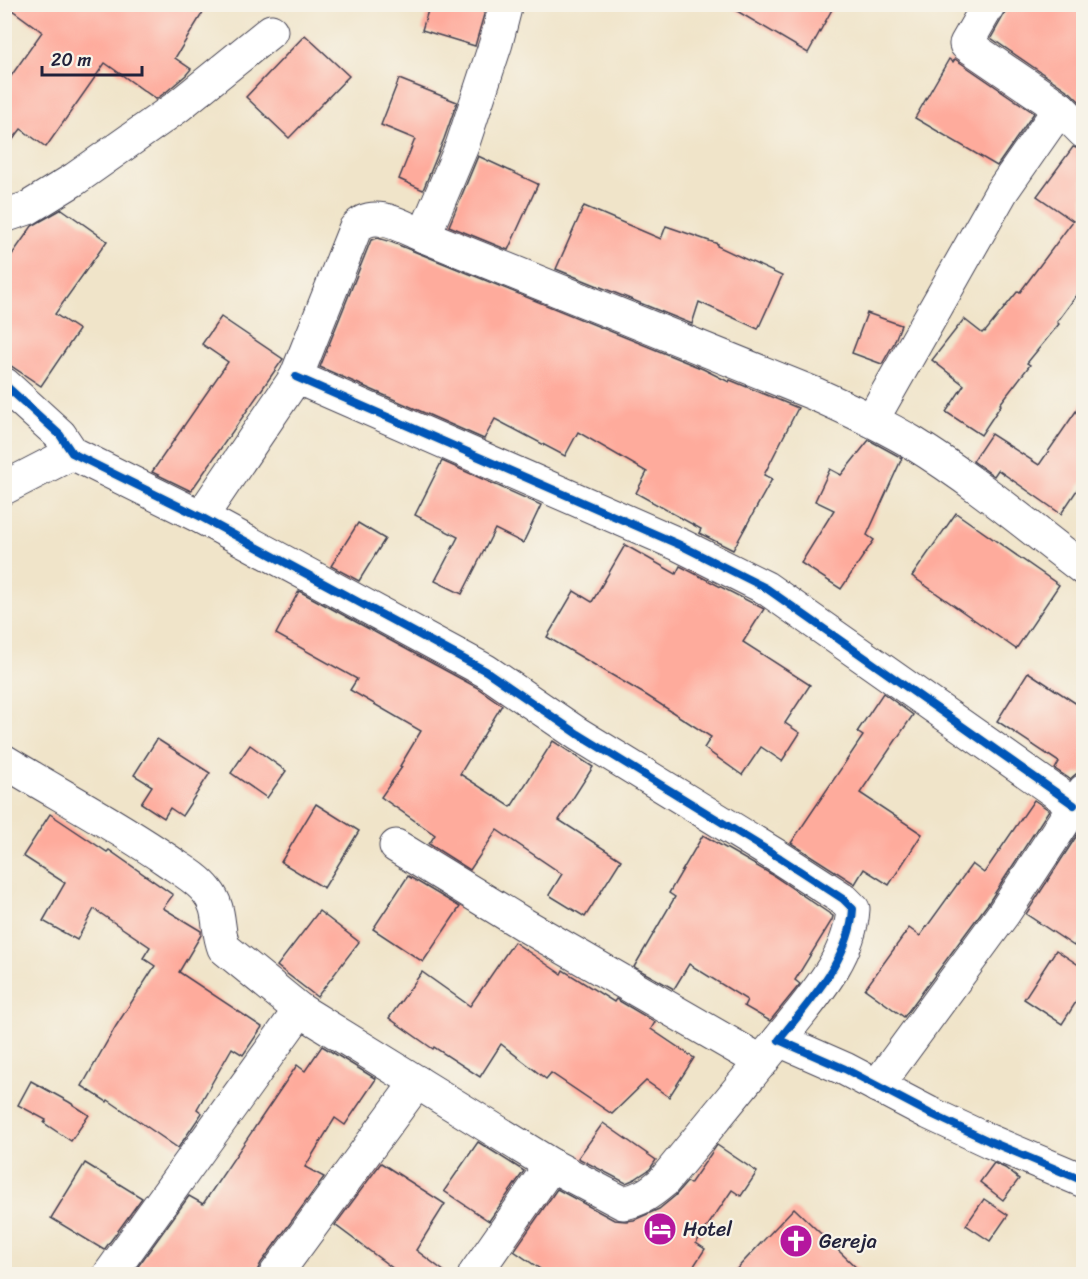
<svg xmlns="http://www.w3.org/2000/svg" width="1088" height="1279" font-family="Sriracha,sans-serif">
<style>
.building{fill:#feab9c}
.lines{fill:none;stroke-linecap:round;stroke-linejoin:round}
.minor-casing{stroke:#413f50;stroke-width:35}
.minor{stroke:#fff;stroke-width:33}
.cycleway-casing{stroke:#f7f3e8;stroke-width:11}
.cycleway{stroke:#0057b8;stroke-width:8}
.labels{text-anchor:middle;stroke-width:4.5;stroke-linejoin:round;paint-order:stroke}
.poi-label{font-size:20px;fill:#22223b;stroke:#f7f3e8;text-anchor:start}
</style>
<rect width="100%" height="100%" fill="#f7f3e8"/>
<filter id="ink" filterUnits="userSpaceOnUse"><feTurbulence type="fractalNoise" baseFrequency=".0167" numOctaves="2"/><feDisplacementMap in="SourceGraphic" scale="12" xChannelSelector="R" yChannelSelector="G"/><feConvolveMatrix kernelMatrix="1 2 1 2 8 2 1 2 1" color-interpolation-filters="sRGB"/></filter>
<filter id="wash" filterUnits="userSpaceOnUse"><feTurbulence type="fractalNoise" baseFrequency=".008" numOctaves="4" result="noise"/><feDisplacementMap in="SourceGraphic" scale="24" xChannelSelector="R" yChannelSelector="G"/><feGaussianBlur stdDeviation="1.35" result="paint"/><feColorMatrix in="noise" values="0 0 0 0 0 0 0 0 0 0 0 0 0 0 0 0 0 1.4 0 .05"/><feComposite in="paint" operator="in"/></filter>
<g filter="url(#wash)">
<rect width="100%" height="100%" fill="#f0e4c9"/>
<g id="blocks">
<!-- building -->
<g class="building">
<polygon points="4,4 208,4 175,58 191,69 186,75 166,92 156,99 105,63 46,147 21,129 4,151 4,86 42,32"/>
<polygon points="430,4 487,4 475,46 422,30"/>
<polygon points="725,4 835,4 808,53"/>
<polygon points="1008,4 1083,4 1083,105 1071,93 991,38 1005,13"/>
<polygon points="305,35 349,76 289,138 246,97"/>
<polygon points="949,59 953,62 955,59 1034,113 997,166 915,118"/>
<polygon points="399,79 457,102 444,139 423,190 399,179 415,139 381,125"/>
<polygon points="1073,147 1083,150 1083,287 1057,322 1059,324 1027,363 1030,365 1000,404 1001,405 981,435 946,412 964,385 932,360 964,319 982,333 984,331 985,332 1018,291 1020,292 1073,221 1037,196"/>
<polygon points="478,156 538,184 508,250 449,226"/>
<polygon points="584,206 661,239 666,226 718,244 717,246 782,276 758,329 699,302 692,324 556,269"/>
<polygon points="62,209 107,241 55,314 79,330 41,386 4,361 4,266 32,226"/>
<polygon points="378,238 391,242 703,369 729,382 730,380 798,408 764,475 772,479 733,550 699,533 701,529 636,493 647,472 578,432 565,456 495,419 484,439 320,367 371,240"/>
<polygon points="867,313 901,325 894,343 882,364 852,353"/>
<polygon points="221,317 283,359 191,491 152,472 228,362 202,344"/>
<polygon points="1083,401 1083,481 1061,514 998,470 994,476 973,461 991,434 1039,465"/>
<polygon points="869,440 902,458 867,535 874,540 841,589 801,563 834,510 815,501 830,469 841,475"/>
<polygon points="442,461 541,505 523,543 495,529 462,594 435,581 458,537 415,515"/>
<polygon points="956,513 1059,585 1016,649 912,576"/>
<polygon points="358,523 385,539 359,581 331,566"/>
<polygon points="625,545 676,574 680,566 764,609 743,642 810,685 785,723 800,733 782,761 761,747 742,775 704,748 711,737 646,695 547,637 574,591 592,602"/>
<polygon points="299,591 476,687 502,705 460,774 511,807 553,741 593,767 559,820 621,860 585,917 549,895 562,874 497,830 470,870 429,844 435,835 381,797 402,767 400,766 421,731 350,690 357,679 276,634"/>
<polygon points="1028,672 1083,708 1083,773 1076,774 1070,779 1055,769 1059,762 997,721"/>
<polygon points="883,693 913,715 860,793 922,834 889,885 864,869 855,884 791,843 863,736 857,732"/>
<polygon points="157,739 210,773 182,816 170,808 164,818 141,803 152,786 134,775"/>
<polygon points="250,745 286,771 267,798 231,773"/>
<polygon points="1034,800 1049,810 989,902 904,1017 865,989 909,928 920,936 972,864 984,873"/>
<polygon points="316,804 359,831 324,888 281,862"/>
<polygon points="50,814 107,852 109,850 173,895 163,908 201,931 201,935 179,972 262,1027 243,1055 232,1048 197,1109 202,1113 178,1148 108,1100 107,1102 82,1086 116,1026 155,966 143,958 150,947 94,909 77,940 43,921 65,883 23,856"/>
<polygon points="1083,826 1083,932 1074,946 1026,914"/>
<polygon points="703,835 771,874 833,916 832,920 795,980 800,984 770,1021 744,1006 747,1000 689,964 674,989 634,967 675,897 669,893"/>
<polygon points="408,876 460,907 423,962 373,929"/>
<polygon points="319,911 359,942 317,997 277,966"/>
<polygon points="514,942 561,974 563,970 614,1002 616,999 655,1022 651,1029 694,1058 669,1097 646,1081 612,1114 551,1073 546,1079 501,1044 480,1077 434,1047 433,1049 389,1018 422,972 470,1006"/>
<polygon points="1056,950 1083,968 1083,991 1062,1024 1024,999"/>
<polygon points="322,1046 376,1079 345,1125 335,1118 305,1167 324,1177 261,1263 255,1275 145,1275 136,1269 189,1196 203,1204 297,1065 305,1071"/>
<polygon points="31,1081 69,1102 89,1115 71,1141 44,1123 46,1120 18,1105"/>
<polygon points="603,1123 656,1160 650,1169 635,1179 626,1183 578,1158"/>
<polygon points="478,1142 524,1171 489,1221 444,1191"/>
<polygon points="717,1145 757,1172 741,1196 732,1190 696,1243 705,1249 688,1275 549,1275 514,1251 557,1189 614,1220 626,1221 634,1220 659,1209 675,1196 687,1182 690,1184"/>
<polygon points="85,1163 142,1198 104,1250 51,1218"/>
<polygon points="381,1163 445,1204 416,1250 449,1275 402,1275 335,1225"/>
<polygon points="994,1163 1005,1168 1019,1179 1003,1200 980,1182"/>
<polygon points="984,1199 1008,1215 990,1241 966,1225"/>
<polygon points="794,1208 864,1275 731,1275"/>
</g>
</g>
</g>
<g filter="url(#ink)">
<use href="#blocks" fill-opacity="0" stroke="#413f50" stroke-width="1.5"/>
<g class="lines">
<!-- minor casing -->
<g class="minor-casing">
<g id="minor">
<polyline points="989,4 966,44 1060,108 1084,132"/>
<polyline points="4,216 28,208 75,179 177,107 271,31"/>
<path d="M 424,236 L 815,394 C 848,409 882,424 913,443 C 973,480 1028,526 1084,569"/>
<polyline points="296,377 680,545 766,588 1074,805"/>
<path d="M 4,384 L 60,435 L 72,453 L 201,517 L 486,671 L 578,734 L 780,858 L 843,899 L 853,909 C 850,960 809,1001 779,1040 L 845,1069 L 929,1113 L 989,1141 L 1084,1181"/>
<polyline points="872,420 1002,191 1060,108"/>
<polyline points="4,488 72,453"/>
<path d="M 201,517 L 296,377 L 355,229 C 373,207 403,227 424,236 L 462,146 L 496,43 L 506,4"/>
<path d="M 4,761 C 58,794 115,824 167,860 C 180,869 197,878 207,891 C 222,909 216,928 224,948 L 300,1010 L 551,1165"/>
<polyline points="396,846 523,924 762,1062"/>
<polyline points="877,1086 1004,913 1084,791"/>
<polyline points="110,1274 300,1010"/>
<polyline points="276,1274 417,1082"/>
<path d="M 475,1274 L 551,1165 L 623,1203 C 640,1200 650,1193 663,1182 L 779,1040"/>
</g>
</g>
<!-- minor -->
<use href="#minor" class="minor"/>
<!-- cycleway casing -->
<g class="cycleway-casing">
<g id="cycleway">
<polyline points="296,377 680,545 766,588 1074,805"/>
<path d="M 4,384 L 60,435 L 72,453 L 201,517 L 486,671 L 578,734 L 780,858 L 843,899 L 853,909 C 850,960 809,1001 779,1040 L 845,1069 L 929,1113 L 989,1141 L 1084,1181"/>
</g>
</g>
<!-- cycleway -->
<use href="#cycleway" class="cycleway"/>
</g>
</g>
<!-- icons -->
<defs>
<g id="hotel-disc" transform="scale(1.725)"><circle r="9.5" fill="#b5179e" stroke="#f7f3e8"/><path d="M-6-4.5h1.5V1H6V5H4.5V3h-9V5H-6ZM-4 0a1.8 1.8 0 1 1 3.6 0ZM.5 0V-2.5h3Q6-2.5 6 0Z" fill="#fff"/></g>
<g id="church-disc" transform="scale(1.725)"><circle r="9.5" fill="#b5179e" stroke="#f7f3e8"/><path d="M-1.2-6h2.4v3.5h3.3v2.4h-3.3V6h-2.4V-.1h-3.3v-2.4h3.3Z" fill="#fff"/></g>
</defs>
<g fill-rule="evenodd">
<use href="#hotel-disc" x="660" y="1229"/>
<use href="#church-disc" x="796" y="1241"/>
</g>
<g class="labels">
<!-- poi labels -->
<g class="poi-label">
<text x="683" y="1236">Hotel</text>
<text x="819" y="1248">Gereja</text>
</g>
</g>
<!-- margin -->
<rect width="1088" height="1279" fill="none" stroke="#f7f3e8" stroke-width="24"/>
<!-- scale -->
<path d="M42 66v9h100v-9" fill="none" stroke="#22223b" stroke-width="3"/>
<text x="51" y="66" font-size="18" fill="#22223b" stroke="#f7f3e8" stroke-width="4.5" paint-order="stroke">20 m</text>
</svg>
